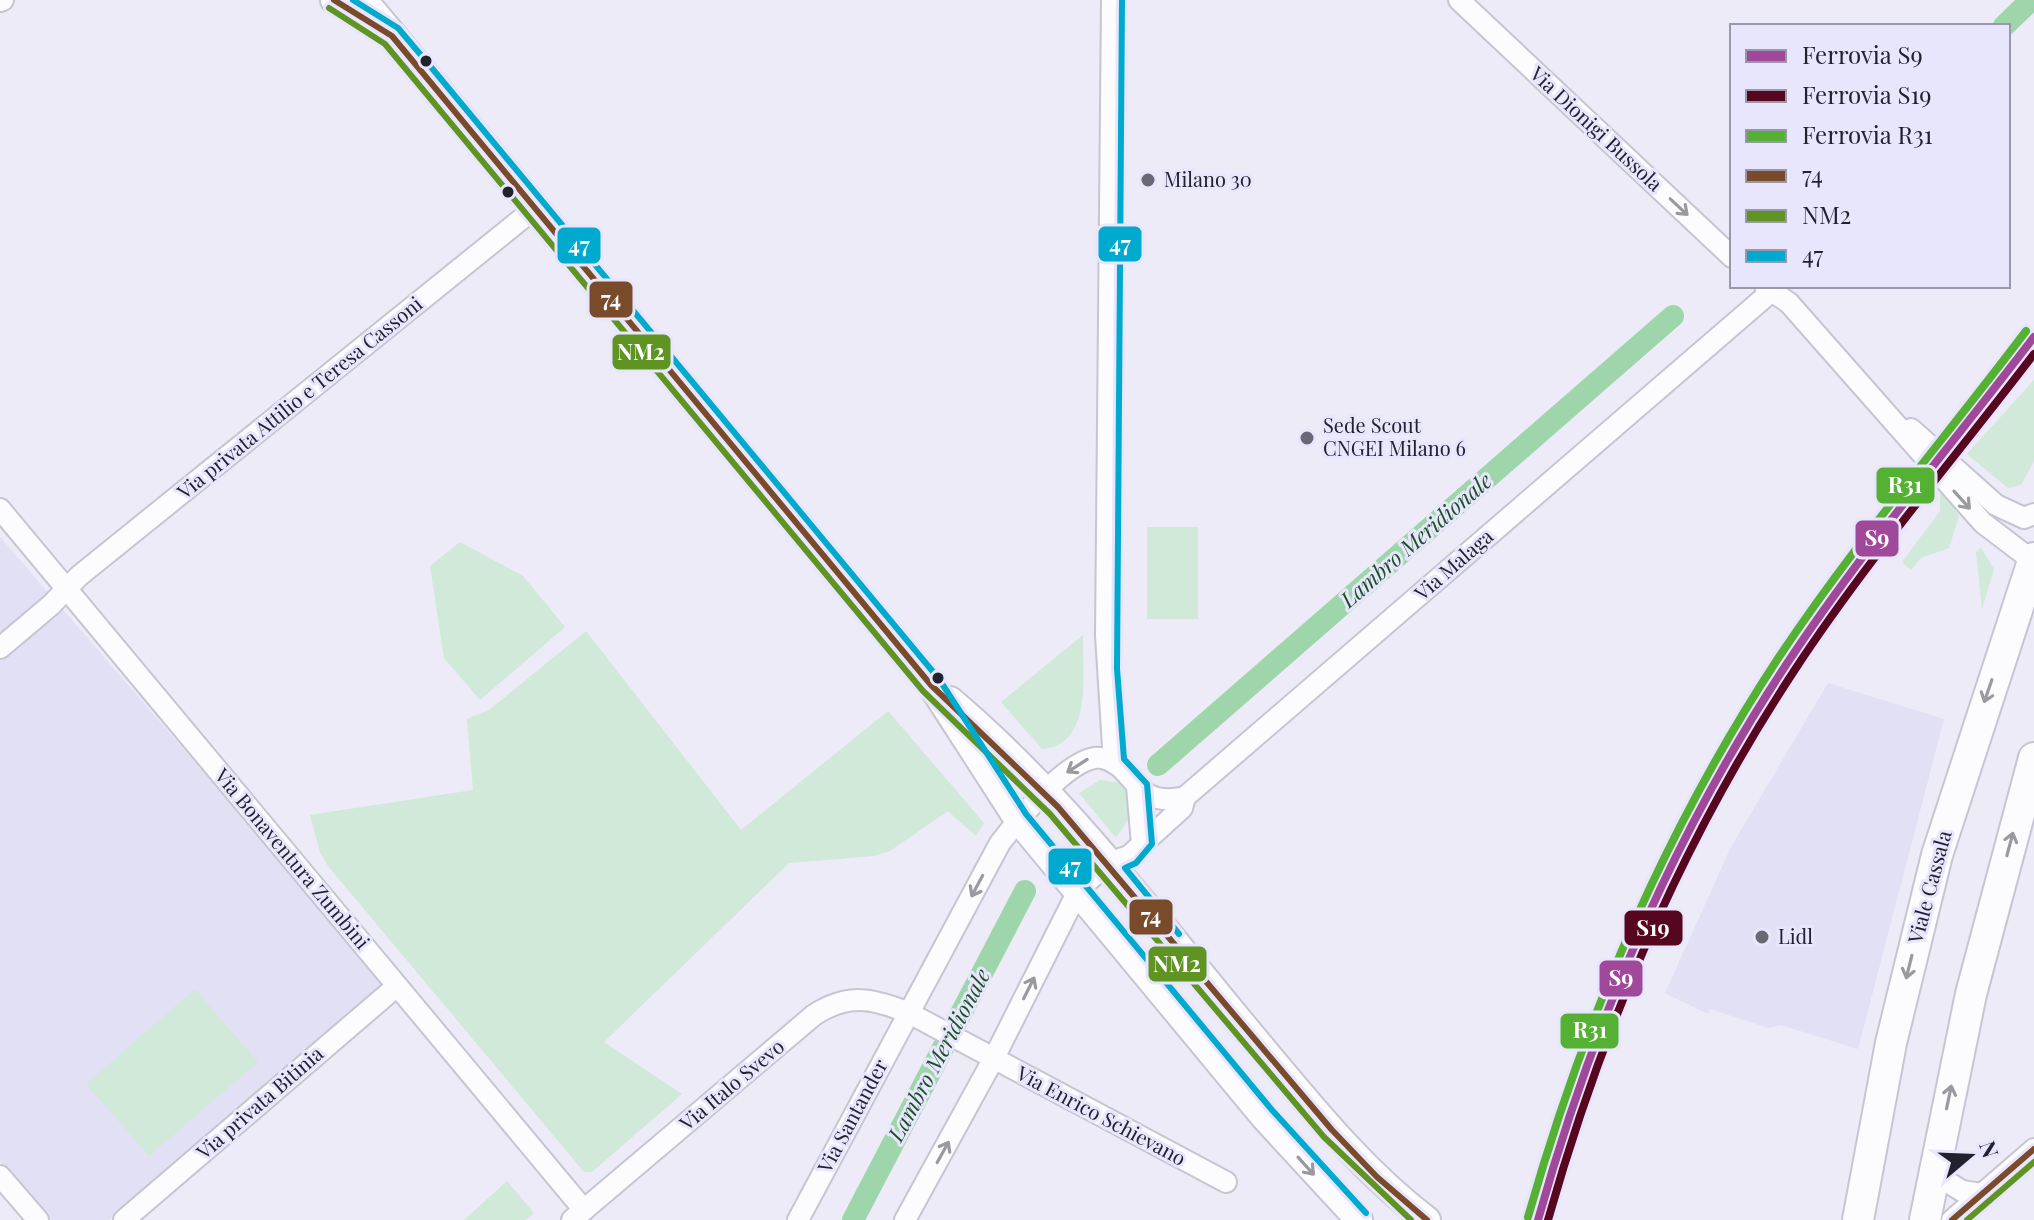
<svg xmlns="http://www.w3.org/2000/svg" width="2034" height="1220" font-family="'Playfair Display',serif">
<style>
.built{fill:#e1e0f4}
.green{fill:#d0e9d8}
.lines{fill:none;stroke-linecap:round;stroke-linejoin:round}
.canal{stroke:#9fd5aa;stroke-width:22}
.street-casing{stroke:#c6c5d1;stroke-width:24}
.secondary-casing{stroke:#c6c5d1;stroke-width:30}
.primary-casing{stroke:#c6c5d1;stroke-width:34}
.street{stroke:#fcfcfe;stroke-width:20}
.secondary{stroke:#fcfcfe;stroke-width:26}
.primary{stroke:#fcfcfe;stroke-width:30}
.bus-1-casing{stroke:#e8e6fc;stroke-width:12}
.bus-2-casing{stroke:#e8e6fc;stroke-width:12}
.bus-3-casing{stroke:#e8e6fc;stroke-width:12}
.bus-1{stroke:#7a4b2a;stroke-width:6}
.bus-2{stroke:#5f9322;stroke-width:6}
.bus-3{stroke:#00a9ce;stroke-width:6}
.rail-1-casing{stroke:#e8e6fc;stroke-width:14}
.rail-2-casing{stroke:#e8e6fc;stroke-width:14}
.rail-3-casing{stroke:#e8e6fc;stroke-width:14}
.rail-1{stroke:#a0499a;stroke-width:8}
.rail-2{stroke:#56061f;stroke-width:8}
.rail-3{stroke:#54b133;stroke-width:8}
.oneway{stroke:#9a99a0}
.bus-dot{fill:#22212e;stroke:#e8e6fc;stroke-width:3}
.poi-dot{fill:#696874;stroke:#e8e6fc;stroke-width:3}
.labels{text-anchor:middle;stroke-width:6;stroke-linejoin:round;paint-order:stroke}
.street-label{font-size:20px;fill:#22212e;stroke:#e8e6fc}
.poi-label{font-size:20px;fill:#22212e;stroke:#e8e6fc;text-anchor:start}
.water-label{font-size:22px;font-style:italic;fill:#1a5026;stroke:#e8e6fc}
.line-badge{stroke:#e8e6fc;stroke-width:3}
.badge-label{font-size:22px;text-anchor:middle;font-weight:bold;fill:#fff}
</style>
<rect width="100%" height="100%" fill="#ecebf7"/>
<!-- built -->
<g class="built">
<polygon points="0,537 386,983 109,1220 48,1220 0,1161"/>
<polygon points="1828,683 1944,719 1858,1049 1781,1025 1768,1028 1710,1009 1708,1014 1665,993 1731,847"/>
</g>
<!-- green -->
<g class="green">
<polygon points="2034,380 2034,461 2021,485 2008,488 1967,454"/>
<polygon points="1940,487 1959,516 1949,548 1921,558 1911,570 1902,562 1940,511"/>
<rect x="1147" y="527" width="51" height="92"/>
<polygon points="460,542 523,576 565,627 480,700 444,658 430,566"/>
<polygon points="1981,548 1994,569 1982,609 1976,552"/>
<polygon points="586,631 741,830 888,711 984,823 976,836 948,811 890,851 874,856 789,863 604,1042 682,1094 592,1172 584,1172 328,866 320,852 310,815 473,790 467,719 489,710"/>
<path d="M 1083,635 C 1082,672 1094,745 1042,749 L 1001,702 Z"/>
<polygon points="1100,780 1120,783 1127,790 1130,817 1116,838 1079,793"/>
<polygon points="195,989 258,1062 149,1156 86,1084"/>
<polygon points="507,1181 534,1213 526,1220 464,1220"/>
</g>
<g class="lines">
<!-- canal -->
<g class="canal">
<polyline points="2004,26 2031,0"/>
<polyline points="1158,765 1673,316"/>
<polyline points="853,1220 1025,891"/>
</g>
<!-- street casing -->
<g class="street-casing">
<g id="street">
<polyline points="1112,0 1106,635 1114,763"/>
<polyline points="1459,0 1732,257"/>
<polyline points="0,1 3,0"/>
<polyline points="1765,286 1789,303 1983,523 2033,561"/>
<polyline points="1911,429 1996,505 2024,518 2034,514"/>
<polyline points="0,509 584,1210"/>
<polyline points="0,648 51,605 79,576 534,209"/>
<polyline points="1137,787 1142,844"/>
<polyline points="1933,1173 1962,1191 1982,1194"/>
<polyline points="0,1176 38,1220"/>
<polyline points="124,1220 397,986"/>
<path d="M 572,1220 L 814,1015 C 848,993 873,998 909,1013 L 1226,1182"/>
<path d="M 798,1220 L 1000,843 C 1017,821 1072,753 1101,758 C 1136,764 1132,810 1185,797"/>
<polyline points="905,1220 994,1058 1079,889 1108,863 1129,856 1182,808 1185,797 1772,291"/>
<polyline points="1952,1220 2034,1149"/>
</g>
</g>
<!-- secondary casing -->
<g class="secondary-casing">
<g id="secondary">
<polyline points="334,0 379,28"/>
<polyline points="364,0 931,685 1018,820 1264,1117 1359,1220"/>
<path d="M 950,700 C 1069,800 1163,930 1263,1049 C 1314,1110 1363,1171 1427,1220"/>
</g>
</g>
<!-- primary casing -->
<g class="primary-casing">
<g id="primary">
<polyline points="1858,1220 1891,1043 1937,855 2034,558"/>
<polyline points="1925,1220 1971,994 2034,758"/>
</g>
</g>
<!-- street -->
<use href="#street" class="street"/>
<!-- secondary -->
<use href="#secondary" class="secondary"/>
<!-- primary -->
<use href="#primary" class="primary"/>
<!-- bus-1 casing -->
<g class="bus-1-casing">
<g id="bus-1">
<polyline points="334,0 392,36 931,685 1058,807 1332,1130 1377,1177 1427,1220"/>
<polyline points="1952,1220 2034,1149"/>
</g>
</g>
<!-- bus-2 casing -->
<g class="bus-2-casing">
<g id="bus-2">
<polyline points="329,8 385,44 923,691 1050,814 1324,1137 1411,1220"/>
<polyline points="1967,1220 2034,1162"/>
</g>
</g>
<!-- bus-3 casing -->
<g class="bus-3-casing">
<g id="bus-3">
<polyline points="353,0 398,28 426,61 939,679 1026,814 1272,1110 1366,1213"/>
<polyline points="1122,0 1117,669 1124,759 1147,784 1152,844 1136,863 1125,868 1179,934"/>
</g>
</g>
<!-- bus-1 -->
<use href="#bus-1" class="bus-1"/>
<!-- bus-2 -->
<use href="#bus-2" class="bus-2"/>
<!-- bus-3 -->
<use href="#bus-3" class="bus-3"/>
<!-- rail-1 casing -->
<g class="rail-1-casing">
<path id="rail-1" d="M 1538,1220 C 1593,1023 1673,836 1786,665 C 1862,550 1951,446 2034,337"/>
</g>
<!-- rail-2 casing -->
<g class="rail-2-casing">
<path id="rail-2" d="M 1548,1220 C 1603,1025 1682,841 1794,671 C 1867,560 1954,459 2034,354"/>
</g>
<!-- rail-3 casing -->
<g class="rail-3-casing">
<path id="rail-3" d="M 1528,1217 C 1584,1020 1664,832 1777,660 C 1853,545 1943,441 2026,331"/>
</g>
<!-- rail-1 -->
<use href="#rail-1" class="rail-1"/>
<!-- rail-2 -->
<use href="#rail-2" class="rail-2"/>
<!-- rail-3 -->
<use href="#rail-3" class="rail-3"/>
</g>
<!-- one-way arrows -->
<defs><path id="oneway-shaft" d="M-6 0H5M1.5-3L5.5 0L1.5 3" fill="none" stroke-width="1.6" stroke-linecap="round" stroke-linejoin="round" transform="scale(2)"/></defs>
<g class="oneway">
<use href="#oneway-shaft" transform="translate(1679 207) rotate(43)"/>
<use href="#oneway-shaft" transform="translate(1962 500) rotate(48)"/>
<use href="#oneway-shaft" transform="translate(1988 691) rotate(109)"/>
<use href="#oneway-shaft" transform="translate(1077 766) rotate(147)"/>
<use href="#oneway-shaft" transform="translate(2010 844) rotate(-75)"/>
<use href="#oneway-shaft" transform="translate(977 886) rotate(118)"/>
<use href="#oneway-shaft" transform="translate(1909 967) rotate(104)"/>
<use href="#oneway-shaft" transform="translate(1029 988) rotate(-63)"/>
<use href="#oneway-shaft" transform="translate(1949 1097) rotate(-78)"/>
<use href="#oneway-shaft" transform="translate(943 1152) rotate(-61)"/>
<use href="#oneway-shaft" transform="translate(1306 1166) rotate(48)"/>
</g>
<!-- markers -->
<g class="bus-dot">
<circle cx="426" cy="61" r="7"/>
<circle cx="508" cy="192" r="7"/>
<circle cx="938" cy="678" r="7"/>
</g>
<g class="poi-dot">
<circle cx="1148" cy="180" r="8"/>
<circle cx="1307" cy="438" r="8"/>
<circle cx="1762" cy="937" r="8"/>
</g>
<g class="labels">
<!-- street labels -->
<g class="street-label">
<text transform="translate(1596 129) rotate(43)" y="7">Via Dionigi Bussola</text>
<text transform="translate(300 398) rotate(-39)" y="7">Via privata Attilio e Teresa Cassoni</text>
<text transform="translate(1454 565) rotate(-41)" y="7">Via Malaga</text>
<text transform="translate(292 859) rotate(50)" y="7">Via Bonaventura Zumbini</text>
<text transform="translate(1930 887) rotate(-75)" y="7">Viale Cassala</text>
<text transform="translate(732 1085) rotate(-40)" y="7">Via Italo Svevo</text>
<text transform="translate(260 1103) rotate(-41)" y="7">Via privata Bitinia</text>
<text transform="translate(853 1116) rotate(-62)" y="7">Via Santander</text>
<text transform="translate(1101 1116) rotate(28)" y="7">Via Enrico Schievano</text>
</g>
<!-- poi labels -->
<g class="poi-label">
<text x="1164" y="187">Milano 30</text>
<text x="1323" y="433">Sede Scout<tspan x="1323" dy="23">CNGEI Milano 6</tspan></text>
<text x="1778" y="944">Lidl</text>
</g>
<!-- water labels -->
<g class="water-label">
<text transform="translate(1416 540) rotate(-41)" y="8">Lambro Meridionale</text>
<text transform="translate(939 1055) rotate(-62)" y="8">Lambro Meridionale</text>
</g>
</g>
<g class="line-badge">
<rect x="1097" y="225" width="46" height="38" rx="8" fill="#00a9ce"/>
<rect x="556" y="226" width="46" height="39" rx="8" fill="#00a9ce"/>
<rect x="588" y="280" width="46" height="39" rx="8" fill="#7a4b2a"/>
<rect x="611" y="333" width="61" height="38" rx="8" fill="#5f9322"/>
<rect x="1875" y="466" width="61" height="39" rx="8" fill="#54b133"/>
<rect x="1854" y="519" width="46" height="39" rx="8" fill="#a0499a"/>
<rect x="1047" y="847" width="46" height="39" rx="8" fill="#00a9ce"/>
<rect x="1128" y="898" width="46" height="38" rx="8" fill="#7a4b2a"/>
<rect x="1623" y="909" width="61" height="38" rx="8" fill="#56061f"/>
<rect x="1147" y="945" width="61" height="38" rx="8" fill="#5f9322"/>
<rect x="1598" y="959" width="46" height="39" rx="8" fill="#a0499a"/>
<rect x="1559" y="1012" width="61" height="38" rx="8" fill="#54b133"/>
</g>
<g class="badge-label">
<text x="1120" y="252">47</text>
<text x="579" y="253">47</text>
<text x="611" y="307">74</text>
<text x="641" y="360">NM2</text>
<text x="1905" y="493">R31</text>
<text x="1877" y="546">S9</text>
<text x="1070" y="874">47</text>
<text x="1151" y="924">74</text>
<text x="1653" y="936">S19</text>
<text x="1177" y="972">NM2</text>
<text x="1621" y="986">S9</text>
<text x="1590" y="1038">R31</text>
</g>
<!-- legend -->
<rect x="1730" y="24" width="280" height="264" fill="#e8e6fc" stroke="#9997aa" stroke-width="2"/>
<rect x="1746" y="50" width="40" height="12" fill="#a0499a" stroke="#9997aa" stroke-width="2"/>
<text x="1802" y="64" font-size="24" fill="#22212e">Ferrovia S9</text>
<rect x="1746" y="90" width="40" height="12" fill="#56061f" stroke="#9997aa" stroke-width="2"/>
<text x="1802" y="104" font-size="24" fill="#22212e">Ferrovia S19</text>
<rect x="1746" y="130" width="40" height="12" fill="#54b133" stroke="#9997aa" stroke-width="2"/>
<text x="1802" y="144" font-size="24" fill="#22212e">Ferrovia R31</text>
<rect x="1746" y="170" width="40" height="12" fill="#7a4b2a" stroke="#9997aa" stroke-width="2"/>
<text x="1802" y="184" font-size="24" fill="#22212e">74</text>
<rect x="1746" y="210" width="40" height="12" fill="#5f9322" stroke="#9997aa" stroke-width="2"/>
<text x="1802" y="224" font-size="24" fill="#22212e">NM2</text>
<rect x="1746" y="250" width="40" height="12" fill="#00a9ce" stroke="#9997aa" stroke-width="2"/>
<text x="1802" y="264" font-size="24" fill="#22212e">47</text>
<!-- north arrow -->
<g transform="translate(1970 1156) rotate(71)" stroke="#e8e6fc" stroke-width="6" paint-order="stroke">
<path d="M0-6L14 30L0 20L-14 30Z" fill="#22212e"/>
<text y="-12" font-size="22" font-weight="bold" text-anchor="middle" fill="#22212e">N</text>
</g>
</svg>
